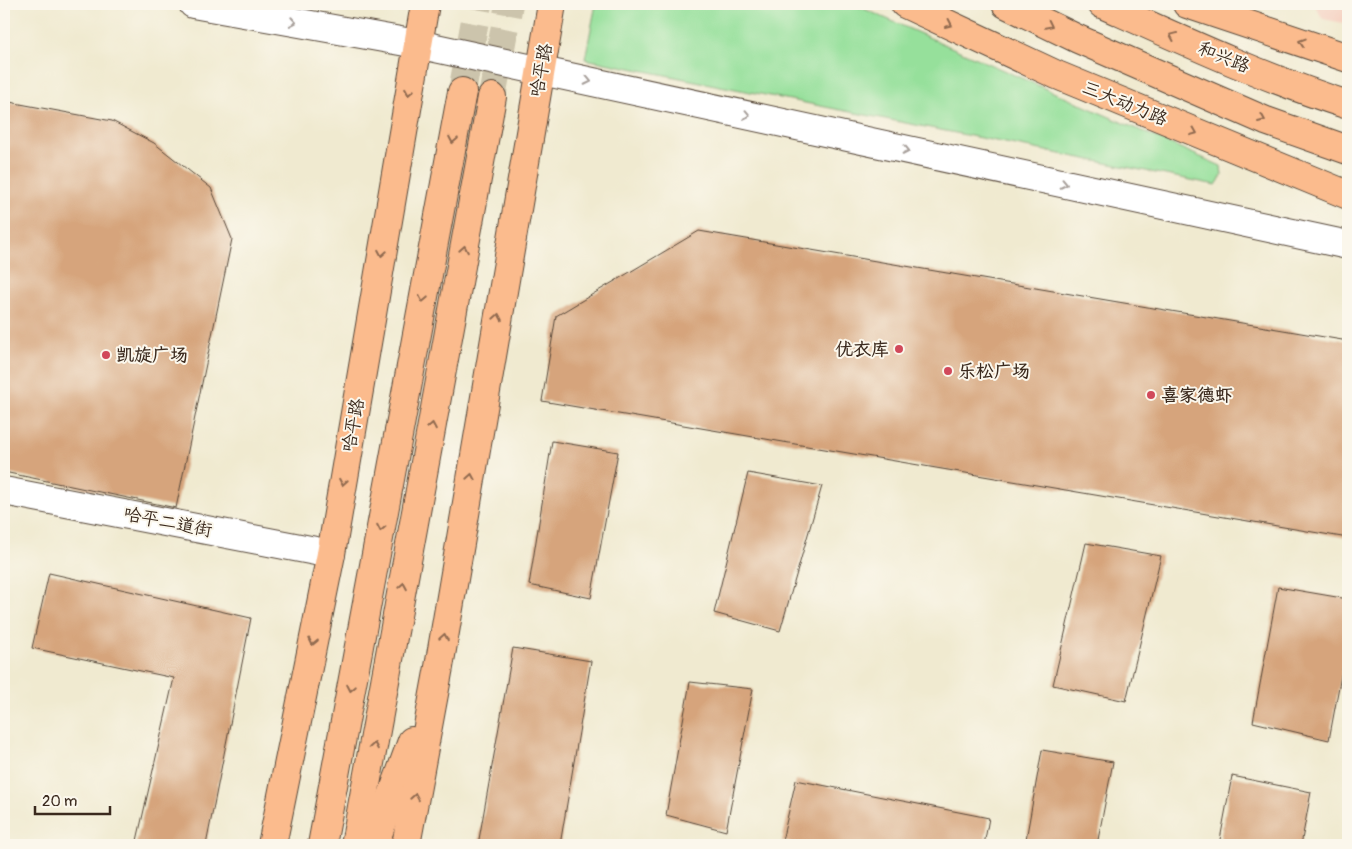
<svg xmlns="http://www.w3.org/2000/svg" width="1352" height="849" font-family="Pangolin,'LXGW WenKai TC',sans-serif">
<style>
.built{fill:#f5d2c2}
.green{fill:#96e09b;stroke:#68855c}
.building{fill:#d6a47b}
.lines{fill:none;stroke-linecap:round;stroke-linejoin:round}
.highway-tunnel{stroke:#ccc4ac;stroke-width:28;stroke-dasharray:28 14;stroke-linecap:butt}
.minor-casing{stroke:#564739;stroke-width:30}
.highway-casing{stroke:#564739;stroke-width:30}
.minor{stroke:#fff;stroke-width:28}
.highway{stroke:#fbbb8d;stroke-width:28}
.oneway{stroke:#a79f9a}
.oneway2{stroke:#916b50}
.poi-dot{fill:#d1495b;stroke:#fbf7ec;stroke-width:2}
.labels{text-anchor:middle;stroke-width:4;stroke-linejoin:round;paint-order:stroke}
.street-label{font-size:18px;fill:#3b2a1e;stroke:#fbf7ec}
.poi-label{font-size:18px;font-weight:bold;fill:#3b2a1e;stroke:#fbf7ec;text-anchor:start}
</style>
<rect width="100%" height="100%" fill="#fbf7ec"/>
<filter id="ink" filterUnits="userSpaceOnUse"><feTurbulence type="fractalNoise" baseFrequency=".02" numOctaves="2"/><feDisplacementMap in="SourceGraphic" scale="10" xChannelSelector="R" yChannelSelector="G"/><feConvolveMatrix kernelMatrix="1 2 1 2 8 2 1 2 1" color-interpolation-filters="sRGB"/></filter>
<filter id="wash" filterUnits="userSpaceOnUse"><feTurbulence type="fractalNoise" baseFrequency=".0096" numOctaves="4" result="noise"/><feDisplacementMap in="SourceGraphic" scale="20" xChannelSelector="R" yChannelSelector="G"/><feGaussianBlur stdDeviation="1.12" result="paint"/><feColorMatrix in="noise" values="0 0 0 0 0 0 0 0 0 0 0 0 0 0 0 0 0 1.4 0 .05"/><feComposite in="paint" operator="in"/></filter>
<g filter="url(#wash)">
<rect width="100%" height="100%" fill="#f0ead0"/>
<!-- built -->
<polygon class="built" points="1314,4 1348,4 1348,24 1323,19"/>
<!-- green -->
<polygon class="green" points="596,4 853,4 1221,166 1222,176 1216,185 585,59"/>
<g id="blocks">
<!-- building -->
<g class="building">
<polygon points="4,101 112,121 154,143 211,188 232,239 176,508 4,472"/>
<polygon points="699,231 1348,341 1348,538 542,401 556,316"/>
<polygon points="552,441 618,452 591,598 529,585"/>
<polygon points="748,473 822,486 780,631 714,613"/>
<polygon points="1086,543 1161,556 1126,701 1053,685"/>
<polygon points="49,573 251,618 206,845 136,845 174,678 32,648"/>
<polygon points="1278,587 1348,599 1348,638 1329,740 1253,722"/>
<polygon points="513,648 591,661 560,845 478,845"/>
<polygon points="690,682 753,689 726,831 666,815"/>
<polygon points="1042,750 1113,762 1097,845 1025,845"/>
<polygon points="1232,776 1311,792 1301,845 1219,845"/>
<polygon points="796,780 989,818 984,845 805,845 782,841"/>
</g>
</g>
</g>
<g filter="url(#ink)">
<use href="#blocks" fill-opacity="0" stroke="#564739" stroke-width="1"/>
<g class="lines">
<!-- highway-tunnel -->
<g class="highway-tunnel">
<polyline points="462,92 478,4"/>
<polyline points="492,97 509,4"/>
</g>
<!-- minor casing -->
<g class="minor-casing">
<g id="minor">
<polyline points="193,4 417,44 1348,245"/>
<polyline points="4,491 331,554"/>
</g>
</g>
<!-- highway casing -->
<g class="highway-casing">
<g id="highway">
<polyline points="905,4 1057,75 1348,195"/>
<polyline points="1006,4 1078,39 1266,121 1348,150"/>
<path d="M 1102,4 C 1182,40 1264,78 1348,105"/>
<polyline points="1187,4 1348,58"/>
<polyline points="272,845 331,554 425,4"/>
<polyline points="322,845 462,92"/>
<polyline points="355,845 492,97"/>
<polyline points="374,845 412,741"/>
<polyline points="406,845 439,667 552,4"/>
</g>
</g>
<!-- minor -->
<use href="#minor" class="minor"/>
<!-- highway -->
<use href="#highway" class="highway"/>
</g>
<!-- one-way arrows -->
<defs><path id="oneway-chevron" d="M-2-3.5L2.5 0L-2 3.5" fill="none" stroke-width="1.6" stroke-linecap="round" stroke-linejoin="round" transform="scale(1.25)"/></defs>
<g class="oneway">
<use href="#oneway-chevron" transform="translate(293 22) rotate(10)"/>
<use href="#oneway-chevron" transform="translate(588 81) rotate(12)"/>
<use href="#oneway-chevron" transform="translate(747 115) rotate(12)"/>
<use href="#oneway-chevron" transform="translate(906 150) rotate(12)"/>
<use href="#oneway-chevron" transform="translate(1064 184) rotate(12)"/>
</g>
<g class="oneway2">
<use href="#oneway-chevron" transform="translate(949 24) rotate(25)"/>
<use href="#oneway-chevron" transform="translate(1049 25) rotate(26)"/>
<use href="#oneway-chevron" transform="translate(1173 36) rotate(-156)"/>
<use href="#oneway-chevron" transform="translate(1302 42) rotate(-162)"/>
<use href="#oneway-chevron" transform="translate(409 92) rotate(100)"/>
<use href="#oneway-chevron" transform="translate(1262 119) rotate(23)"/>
<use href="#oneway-chevron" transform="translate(1194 132) rotate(22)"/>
<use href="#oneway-chevron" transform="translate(453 140) rotate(101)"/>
<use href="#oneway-chevron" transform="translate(464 249) rotate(-80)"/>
<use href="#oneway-chevron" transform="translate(382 253) rotate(100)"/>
<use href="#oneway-chevron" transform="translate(423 299) rotate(101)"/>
<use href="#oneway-chevron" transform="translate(498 317) rotate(-80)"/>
<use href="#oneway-chevron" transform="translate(432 426) rotate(-80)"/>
<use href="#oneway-chevron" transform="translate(471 477) rotate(-80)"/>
<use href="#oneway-chevron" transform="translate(343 482) rotate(100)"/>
<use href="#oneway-chevron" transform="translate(381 528) rotate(101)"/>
<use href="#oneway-chevron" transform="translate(403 586) rotate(-80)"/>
<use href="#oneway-chevron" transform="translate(444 637) rotate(-80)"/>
<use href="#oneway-chevron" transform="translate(313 642) rotate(102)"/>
<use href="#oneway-chevron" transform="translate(351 688) rotate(101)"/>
<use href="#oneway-chevron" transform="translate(374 746) rotate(-80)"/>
<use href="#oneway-chevron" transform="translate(415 797) rotate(-80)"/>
</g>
</g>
<!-- markers -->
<g class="poi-dot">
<circle cx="899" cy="349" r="5"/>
<circle cx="106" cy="355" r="5"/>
<circle cx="948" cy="371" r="5"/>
<circle cx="1151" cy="395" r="5"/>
</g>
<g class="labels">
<!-- street labels -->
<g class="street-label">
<text transform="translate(1224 57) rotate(22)" y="6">和兴路</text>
<text transform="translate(541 70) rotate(-80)" y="6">哈平路</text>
<text transform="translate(1125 103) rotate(22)" y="6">三大动力路</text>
<text transform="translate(353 425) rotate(-80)" y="6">哈平路</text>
<text transform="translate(168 522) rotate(11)" y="6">哈平二道街</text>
</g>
<!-- poi labels -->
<g class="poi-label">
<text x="889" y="355" text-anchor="end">优衣库</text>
<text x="116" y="361">凯旋广场</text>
<text x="958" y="377">乐松广场</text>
<text x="1161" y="401">喜家德虾</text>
</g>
</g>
<!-- margin -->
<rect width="1352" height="849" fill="none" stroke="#fbf7ec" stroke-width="20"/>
<!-- scale -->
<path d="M35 806v8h75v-8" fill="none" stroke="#3b2a1e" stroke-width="2.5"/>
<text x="42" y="806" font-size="15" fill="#3b2a1e" stroke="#fbf7ec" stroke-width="4" paint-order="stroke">20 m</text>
</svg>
